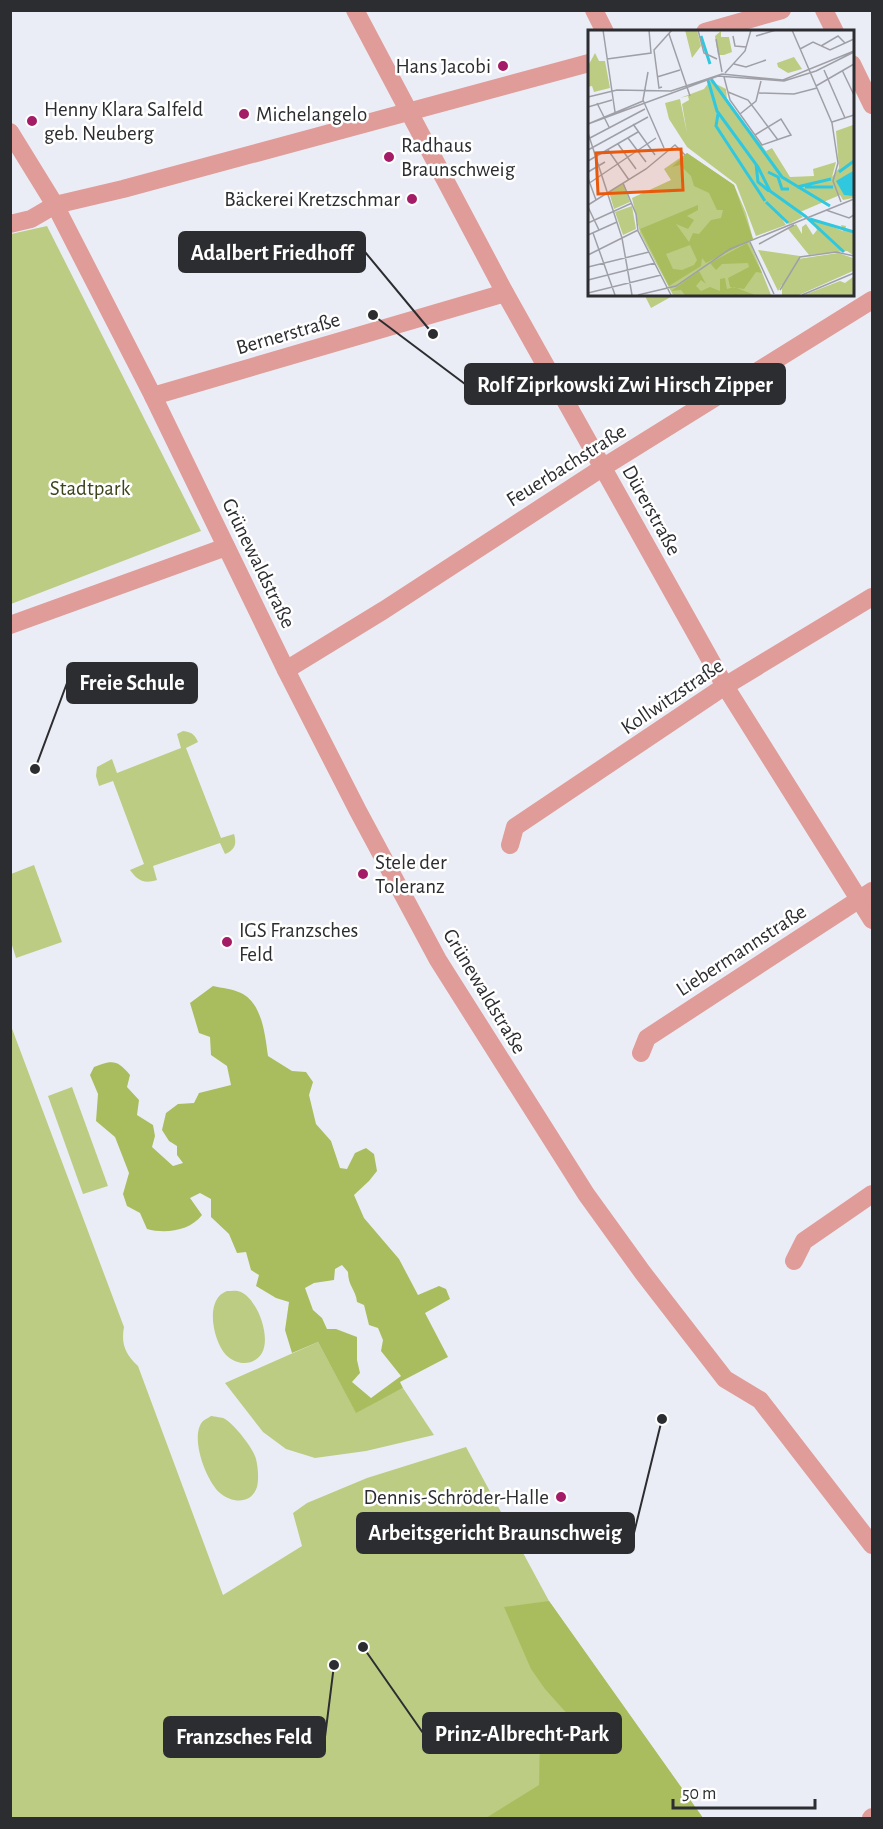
<svg xmlns="http://www.w3.org/2000/svg" width="883" height="1829" font-family="'Alegreya Sans',sans-serif">
<style>
.green{fill:#bccc83}
.forest{fill:#a9bd5e;fill-rule:evenodd}
.lines{fill:none;stroke-linecap:round;stroke-linejoin:round}
.minor{stroke:#e09c98;stroke-width:18}
.poi-dot{fill:#a41c66;stroke:#fff;stroke-width:2}
.labels{text-anchor:middle;stroke-width:5;stroke-linejoin:round;paint-order:stroke}
.poi-label{font-size:21px;fill:#2c2d30;stroke:#fff;text-anchor:start}
.street-label{font-size:21px;fill:#2c2d30;stroke:#fff}
.park-label{font-size:21px;fill:#3c441c;stroke:#fff}
.inset-river{fill:none;stroke:#30c8df;stroke-width:3}
.inset-road{fill:none;stroke:#9fa0a7;stroke-width:1.5}
.view{fill:#e8590c;fill-opacity:0.15;stroke:#e8590c;stroke-width:3}
.inset-edge{fill:none;stroke:#2c2d30;stroke-width:3}
.leader{fill:none;stroke:#2c2d30;stroke-width:2}
.callout-dot{fill:#2c2d30;stroke:#fff;stroke-width:2}
.callout{fill:#2c2d30;stroke:#2c2d30;stroke-width:2}
.callout-label{font-size:22px;text-anchor:middle;font-weight:bold;fill:#fff}
</style>
<rect width="100%" height="100%" fill="#ebedf6"/>
<!-- green -->
<g class="green">
<polygon points="47,226 201,531 11,604 11,234"/>
<polygon points="644,294 676,294 651,308"/>
<path d="M 183,731 C 192,732 195,735 198,742 L 186,748 L 221,838 L 234,834 C 237,844 235,850 225,854 L 220,843 L 153,866 L 157,880 C 144,884 138,881 130,870 L 144,864 L 113,781 L 99,786 L 96,776 L 97,767 L 112,759 L 117,773 L 181,748 L 177,734 Z"/>
<polygon points="34,865 62,942 16,958 11,942 11,874"/>
<path d="M 11,1026 L 124,1327 C 121,1344 125,1354 138,1366 L 223,1595 L 302,1546 L 293,1513 L 307,1503 L 367,1478 L 466,1447 L 549,1601 L 703,1818 L 11,1818 Z"/>
<polygon points="72,1087 108,1186 83,1194 48,1096"/>
<path d="M 227,1291 C 231,1291 237,1290 241,1292 C 258,1300 271,1337 262,1353 C 254,1366 237,1366 226,1355 C 213,1341 204,1299 227,1291 Z"/>
<polygon points="318,1342 356,1412 403,1388 434,1435 366,1451 315,1458 286,1449 263,1432 225,1383"/>
<path d="M 211,1416 C 215,1417 222,1417 225,1419 C 234,1424 254,1449 256,1459 C 258,1467 259,1479 257,1487 C 251,1505 232,1503 220,1493 C 206,1481 189,1436 203,1421 C 205,1419 209,1418 211,1416 Z"/>
</g>
<!-- forest -->
<g class="forest">
<path d="M 213,986 C 222,988 233,989 241,993 C 262,1003 265,1034 268,1056 L 292,1071 L 306,1072 L 313,1082 L 309,1095 L 316,1124 L 331,1141 L 340,1168 L 347,1169 L 355,1153 L 366,1148 L 374,1154 L 377,1171 L 369,1181 L 354,1195 L 364,1218 L 399,1259 L 418,1295 L 439,1286 L 446,1289 L 450,1299 L 425,1313 L 448,1357 L 400,1382 L 403,1388 L 356,1413 L 318,1342 L 292,1353 L 285,1330 L 289,1302 L 276,1298 L 256,1286 L 259,1275 L 251,1270 L 246,1252 L 237,1253 L 229,1234 L 211,1217 L 211,1199 L 200,1193 L 190,1198 L 202,1215 C 190,1231 165,1234 147,1229 L 140,1213 L 127,1206 L 123,1194 L 129,1173 L 115,1137 L 96,1121 L 98,1094 L 90,1075 L 94,1067 C 112,1060 117,1059 130,1075 L 127,1087 L 139,1100 L 137,1115 L 153,1125 L 155,1136 L 152,1147 L 173,1166 L 183,1163 L 177,1155 L 177,1146 L 169,1141 L 162,1130 L 166,1113 L 178,1104 L 194,1103 L 199,1093 L 231,1085 L 227,1066 L 211,1055 L 210,1037 L 199,1033 L 190,1003 ZM 342,1265 L 348,1272 C 348,1286 356,1290 357,1302 L 364,1305 L 369,1325 L 378,1328 L 383,1340 L 381,1351 L 401,1376 L 371,1398 L 352,1382 L 360,1373 L 357,1360 L 357,1337 L 336,1329 L 327,1329 L 322,1318 L 313,1310 L 305,1288 L 314,1283 L 334,1280 L 335,1269 Z"/>
<path d="M 549,1601 L 703,1818 L 486,1818 L 539,1785 C 541,1756 533,1722 570,1717 L 545,1689 L 531,1669 L 504,1607 Z"/>
</g>
<g class="lines">
<!-- minor -->
<g class="minor">
<polyline points="355,10 505,293 725,686 872,920"/>
<polyline points="594,10 605,32"/>
<polyline points="824,10 835,32"/>
<polyline points="705,32 782,10"/>
<polyline points="852,64 872,105"/>
<polyline points="10,132 55,205 153,396 286,670 358,811 438,960 586,1194 643,1273 725,1379 760,1400 872,1545"/>
<polyline points="10,224 31,219 55,205 123,189 589,63"/>
<polyline points="153,396 505,293"/>
<polyline points="10,625 226,547"/>
<polyline points="286,670 384,610 602,468 872,300"/>
<polyline points="510,845 515,827 725,686 872,597"/>
<polyline points="641,1053 647,1038 872,891"/>
<polyline points="794,1261 804,1241 872,1194"/>
<polyline points="871,1818 872,1817"/>
</g>
</g>
<!-- markers -->
<g class="poi-dot">
<circle cx="503" cy="66" r="6"/>
<circle cx="244" cy="114" r="6"/>
<circle cx="32" cy="121" r="6"/>
<circle cx="389" cy="157" r="6"/>
<circle cx="412" cy="199" r="6"/>
<circle cx="363" cy="874" r="6"/>
<circle cx="227" cy="942" r="6"/>
<circle cx="561" cy="1497" r="6"/>
</g>
<g class="labels">
<!-- poi labels -->
<g class="poi-label">
<text x="491" y="73" text-anchor="end">Hans Jacobi</text>
<text x="44" y="116">Henny Klara Salfeld<tspan x="44" dy="24">geb. Neuberg</tspan></text>
<text x="256" y="121">Michelangelo</text>
<text x="401" y="152">Radhaus<tspan x="401" dy="24">Braunschweig</tspan></text>
<text x="400" y="206" text-anchor="end">Bäckerei Kretzschmar</text>
<text x="375" y="869">Stele der<tspan x="375" dy="24">Toleranz</tspan></text>
<text x="239" y="937">IGS Franzsches<tspan x="239" dy="24">Feld</tspan></text>
<text x="549" y="1504" text-anchor="end">Dennis-Schröder-Halle</text>
</g>
<!-- street labels -->
<g class="street-label">
<text transform="translate(288 333) rotate(-16)" y="7">Bernerstraße</text>
<text transform="translate(566 465) rotate(-32)" y="7">Feuerbachstraße</text>
<text transform="translate(652 510) rotate(61)" y="7">Dürerstraße</text>
<text transform="translate(259 563) rotate(64)" y="7">Grünewaldstraße</text>
<text transform="translate(672 696) rotate(-34)" y="7">Kollwitzstraße</text>
<text transform="translate(741 950) rotate(-33)" y="7">Liebermannstraße</text>
<text transform="translate(485 991) rotate(59)" y="7">Grünewaldstraße</text>
</g>
<!-- park labels -->
<g class="park-label">
<text x="90" y="495">Stadtpark</text>
</g>
</g>
<!-- overview -->
<g transform="translate(588 30)">
<rect width="266" height="266" fill="#ebedf6"/>
<path d="M 97,0 L 109,0 L 113,16 L 104,28 ZM 133,1 L 133,7 L 141,7 L 144,22 L 136,25 L 130,25 L 127,6 ZM 7,23 L 11,31 L 17,31 L 22,58 L 6,62 L 4,56 L 0,57 L 0,36 ZM 206,27 L 214,39 L 200,43 L 190,37 L 189,33 ZM 122,51 L 138,59 L 139,70 L 178,121 L 184,118 L 202,147 L 226,146 L 225,139 L 248,132 L 244,147 L 251,138 L 248,101 L 265,95 L 265,168 L 255,170 L 252,165 L 212,182 L 197,171 L 215,187 L 201,194 L 194,189 L 198,195 L 168,206 L 148,154 L 99,117 L 81,89 L 77,73 L 92,69 L 99,103 L 94,74 L 101,70 L 100,66 L 92,68 L 116,59 ZM 99,123 L 146,155 L 158,183 L 165,209 L 161,210 L 183,265 L 85,265 L 52,203 L 44,168 L 83,150 L 76,139 ZM 35,154 L 42,172 L 26,179 L 21,162 ZM 44,176 L 48,199 L 35,205 L 27,182 ZM 224,189 L 255,201 L 253,195 L 258,196 L 257,200 L 265,201 L 265,225 L 259,221 L 221,225 L 200,199 L 208,194 L 214,204 L 214,197 L 218,194 L 225,205 L 229,200 ZM 170,220 L 212,226 L 190,261 ZM 250,223 L 265,228 L 265,241 L 211,265 L 194,265 L 194,254 L 210,229 ZM 265,247 L 265,265 L 216,265 L 252,251 L 257,253 Z" fill="#bccc83"/>
<path d="M 99,123 L 146,155 L 165,209 L 118,233 L 114,228 L 113,236 L 81,256 L 52,199 L 110,175 L 110,180 L 99,186 L 106,190 L 100,199 L 88,194 L 101,212 L 105,203 L 111,204 L 123,190 L 133,188 L 135,180 L 129,180 L 121,163 L 106,156 L 103,146 L 92,135 L 84,137 ZM 102,215 L 109,230 L 106,235 L 94,240 L 85,239 L 78,224 ZM 159,213 L 174,243 L 168,242 L 156,259 L 142,257 L 140,248 L 161,237 L 160,233 L 134,234 L 128,240 L 122,233 ZM 111,241 L 118,254 L 113,250 L 108,256 L 113,261 L 122,257 L 132,261 L 132,249 L 137,248 L 139,259 L 146,257 L 167,265 L 97,265 L 93,260 L 83,261 Z" fill="#a9bd5e" fill-rule="evenodd"/>
<path d="M 265,141 L 265,166 L 256,165 L 248,151 Z" fill="#30c8df"/>
<path class="inset-river" d="M 113,6 L 122,34M 123,49 L 194,147 L 242,176M 120,50 L 129,81 L 170,137 L 182,161 L 217,186 L 256,222M 130,84 L 128,96 L 177,171M 168,134 L 170,152 L 181,161M 180,142 L 190,147 L 194,159 L 201,159M 251,142 L 266,131M 209,157 L 243,149M 217,157 L 245,157M 178,172 L 200,193M 222,189 L 266,202"/>
<path class="inset-road" d="M 15,0 L 27,82M 110,0 L 116,23 L 129,29M 204,0 L 244,93 L 250,133 L 245,151 L 253,172M 81,4 L 102,66M 145,6 L 147,16 L 158,17M 168,6 L 188,0M 128,9 L 134,42M 233,16 L 250,6 L 257,13M 212,19 L 225,12 L 242,20 L 266,9M 19,29 L 63,23 L 61,0M 146,34 L 158,37 L 178,30M 236,40 L 257,88M 254,40 L 266,65M 60,42 L 55,70 L 76,118M 137,43 L 157,21 L 163,0M 69,47 L 92,40M 136,47 L 142,70 L 152,84 L 174,115 L 203,105 L 193,89 L 167,105M 228,56 L 266,34M 74,57 L 71,58 L 66,20 L 84,0M 140,62 L 160,70 L 190,110M 171,63 L 206,64 L 229,58M 0,67 L 29,60 L 83,61 L 134,44 L 195,50 L 266,21M 9,73 L 21,97M 0,77 L 24,70M 152,84 L 168,71 L 173,51M 244,92 L 266,85M 0,94 L 55,71M 0,94 L 130,46 L 196,51 L 228,41 L 266,22M 45,94 L 67,125M 0,103 L 34,208 L 44,265M 40,108 L 58,132M 0,109 L 57,79M 30,114 L 48,139M 0,120 L 60,87M 20,120 L 41,150M 0,131 L 50,102M 0,142 L 17,132M 0,148 L 8,170M 35,153 L 48,184 L 50,201 L 83,265M 0,154 L 68,108M 0,175 L 58,139 L 87,115 L 97,125M 0,177 L 11,200M 238,180 L 261,188 L 266,185M 0,193 L 44,173M 5,203 L 27,265M 0,205 L 29,192M 162,212 L 186,264M 171,214 L 206,195M 0,225 L 50,200M 0,237 L 61,222M 0,250 L 67,233M 192,260 L 212,227 L 248,222 L 266,226M 0,263 L 73,245M 50,265 L 88,256 L 142,219 L 266,169M 214,265 L 266,243"/>
<path class="view" d="M 93,119 L 95,160 L 10,164 L 8,123 Z"/>
<rect width="266" height="266" class="inset-edge"/>
</g>
<!-- callouts -->
<path class="leader" d="M433 334L365 252M373 315L465 384M35 769L67 683M662 1419L634 1533M363 1647L423 1733M334 1665L325 1737"/>
<g class="callout-dot">
<circle cx="433" cy="334" r="6"/>
<circle cx="373" cy="315" r="6"/>
<circle cx="35" cy="769" r="6"/>
<circle cx="662" cy="1419" r="6"/>
<circle cx="363" cy="1647" r="6"/>
<circle cx="334" cy="1665" r="6"/>
</g>
<g class="callout">
<rect x="179" y="232" width="186" height="40" rx="6"/>
<rect x="465" y="364" width="320" height="40" rx="6"/>
<rect x="67" y="663" width="130" height="40" rx="6"/>
<rect x="357" y="1513" width="277" height="40" rx="6"/>
<rect x="423" y="1713" width="198" height="40" rx="6"/>
<rect x="164" y="1717" width="161" height="40" rx="6"/>
</g>
<g class="callout-label">
<text x="272" y="260">Adalbert Friedhoff</text>
<text x="625" y="392">Rolf Ziprkowski Zwi Hirsch Zipper</text>
<text x="132" y="690">Freie Schule</text>
<text x="495" y="1540">Arbeitsgericht Braunschweig</text>
<text x="522" y="1741">Prinz-Albrecht-Park</text>
<text x="244" y="1744">Franzsches Feld</text>
</g>
<!-- border -->
<rect width="883" height="1829" fill="none" stroke="#2c2d30" stroke-width="24"/>
<!-- scale -->
<path d="M673 1799v9h142v-9" fill="none" stroke="#2c2d30" stroke-width="3"/>
<text x="682" y="1799" font-size="18" fill="#2c2d30" stroke="#ffffff" stroke-width="4.5" paint-order="stroke">50 m</text>
</svg>
